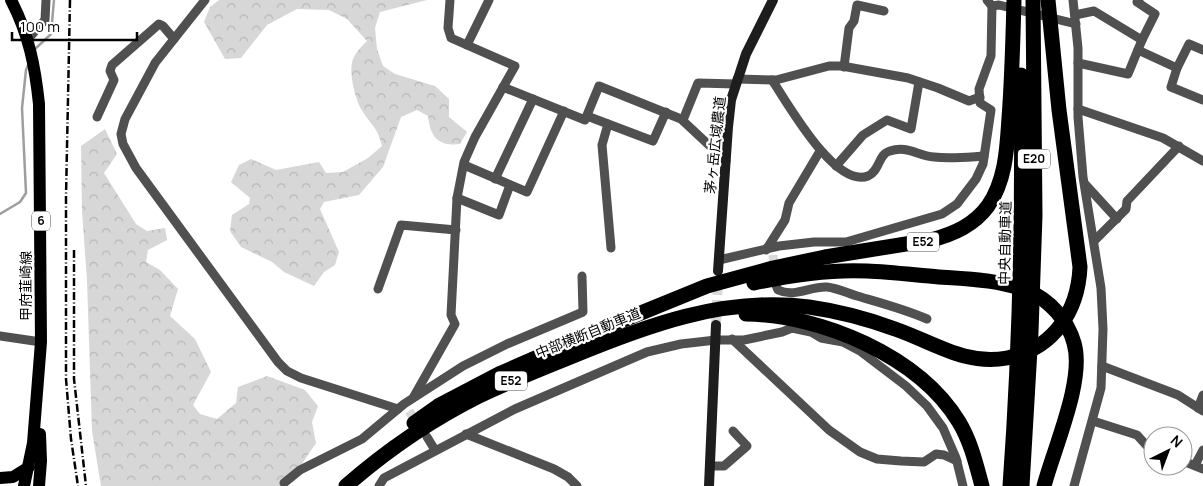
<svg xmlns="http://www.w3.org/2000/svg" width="1203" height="486" font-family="Manrope,'Noto Sans JP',sans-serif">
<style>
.forest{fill:url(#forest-crowns)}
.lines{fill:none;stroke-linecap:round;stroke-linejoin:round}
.stream{stroke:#9e9e9e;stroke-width:2.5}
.street-tunnel{stroke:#d9d9d9;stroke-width:9;stroke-dasharray:9 4.5;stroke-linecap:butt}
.secondary-tunnel{stroke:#d9d9d9;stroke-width:10;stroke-dasharray:10 5;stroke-linecap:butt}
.street{stroke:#505050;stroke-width:9}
.secondary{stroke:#1d1d1d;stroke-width:10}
.primary{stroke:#000;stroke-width:12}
.highway{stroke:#000;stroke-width:15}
.rail{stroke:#000;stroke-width:2.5;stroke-dasharray:8 2.5 1 2.5;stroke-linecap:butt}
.labels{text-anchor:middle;stroke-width:4.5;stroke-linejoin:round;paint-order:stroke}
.shield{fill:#fff;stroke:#4c4c4c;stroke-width:1}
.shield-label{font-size:12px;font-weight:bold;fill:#000}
.street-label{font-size:14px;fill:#000;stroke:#fff}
</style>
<defs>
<pattern id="forest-crowns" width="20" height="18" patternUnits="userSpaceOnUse" patternTransform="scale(1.25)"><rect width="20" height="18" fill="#d7d7d7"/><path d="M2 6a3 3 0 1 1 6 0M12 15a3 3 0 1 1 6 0" fill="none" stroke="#b7b7b7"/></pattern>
</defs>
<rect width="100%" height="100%" fill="#fff"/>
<!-- forest -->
<g class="forest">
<path d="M 219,0 L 427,0 L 380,12 L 375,28 L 377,49 L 383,66 L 395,74 L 435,86 L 449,99 L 449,117 L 467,132 L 460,144 C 438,147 430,136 428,116 L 417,110 L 401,117 L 383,167 L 359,195 L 324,202 L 320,209 L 339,252 L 335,265 L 324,272 L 314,286 L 284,272 L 272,262 L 241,247 L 230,231 L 232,215 L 249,204 L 250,198 L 231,182 L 239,165 L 251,159 L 276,170 L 319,162 L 326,173 L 343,172 L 368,158 L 382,146 C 378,128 372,126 363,112 C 356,102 349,75 352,63 C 353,55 361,47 367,41 L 347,19 L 329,10 L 297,9 L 267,25 L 241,58 L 225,59 L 204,22 L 210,7 Z"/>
<polygon points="105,129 117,154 104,173 136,224 147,231 165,228 167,240 148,250 146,262 160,270 178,289 170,316 195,339 211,372 193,405 200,414 217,419 236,403 238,387 267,376 305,390 318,406 312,422 316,443 287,486 101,486 92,431 87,280 82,211 81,146"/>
</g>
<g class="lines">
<!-- stream -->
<g class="stream">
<polyline points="35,49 51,34 54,0"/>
<polyline points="0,214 20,202 26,193 22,108 26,70 29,63"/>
</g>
<!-- street-tunnel -->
<g class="street-tunnel">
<polyline points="773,255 774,272"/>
<polyline points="409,411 418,425"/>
</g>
<!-- secondary-tunnel -->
<polyline class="secondary-tunnel" points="716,325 718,279"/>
<!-- street -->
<g class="street">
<polyline points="205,0 155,63 125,119 121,134 123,144 136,168 278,362 287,371 301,378 398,409"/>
<polyline points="987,0 992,6 999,5 1076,24"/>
<polyline points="1073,0 1078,48 1078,117 1083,177 1101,288 1103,329 1101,388 1074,486"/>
<polyline points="1075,15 1094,11 1142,40 1155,14 1137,2 1139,0"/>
<polyline points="28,39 45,20 46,0"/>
<polyline points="467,45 489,0"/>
<polyline points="1138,50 1177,68"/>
<polyline points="1203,50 1189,44 1177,68 1171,87 1203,100"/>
<polyline points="1078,63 1128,74 1142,40"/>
<polyline points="844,67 849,28 854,21 857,5 884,11"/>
<polyline points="737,79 776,80 829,66 842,66 908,78 938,88 969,101 980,97"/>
<path d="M 772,80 C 787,102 835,189 868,176 C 880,171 878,154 890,151 C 907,145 918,156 934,157 C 951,159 968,157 984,156"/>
<polyline points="503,87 585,120 599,86 681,119 726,161"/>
<polyline points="1078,109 1163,138 1203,161"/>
<polyline points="587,116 653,141 666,112"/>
<polyline points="97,117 114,80 110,71 112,65 159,24 163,26 174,39"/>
<polyline points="683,120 698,83 736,84"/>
<polyline points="608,124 602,145 611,248"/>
<polyline points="464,165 527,192 564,111"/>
<polyline points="836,166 863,135 887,120 911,129 919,82"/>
<polyline points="495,179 533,99"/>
<polyline points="1085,184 1117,219"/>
<polyline points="457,198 499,215 510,185"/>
<polyline points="1094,241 1126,209 1127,201 1179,146"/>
<polyline points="766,250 785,220 789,203 820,151"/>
<polyline points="719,260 779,246 814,242 846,242 942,214 957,204 976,179 983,164 991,110 980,103 979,89 991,56 992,6"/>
<path d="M 775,283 L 778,290 C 795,298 810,286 827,287 C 837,288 847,293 857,296 C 881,303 904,309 927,319"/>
<polyline points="378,289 401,225 456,230"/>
<polyline points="0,336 41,342"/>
<polyline points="732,339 829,430 860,452 877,459 901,461 924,462 936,454 944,455 957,461"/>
<polyline points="1102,366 1178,395 1203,411"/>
<polyline points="413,398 455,324 451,315 457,198 464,162 475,137 515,66 451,38 448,28 450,0"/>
<polyline points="1198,408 1203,395"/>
<polyline points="1093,421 1137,435 1148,447 1153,449"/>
<polyline points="466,434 554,469 568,477 577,486"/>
<polyline points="427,437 435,450"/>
<polyline points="1183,461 1203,469"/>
<polyline points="1195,465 1203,450"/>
<polyline points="710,466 724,466 747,446 733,431"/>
<polyline points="284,483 300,470 362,439 404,404 463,366 507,344 583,312 582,276"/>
<polyline points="379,486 384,478 515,409 647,352 681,344 716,340 744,340 782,332 792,328 811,332 821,338 843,342 860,351 906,386 927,406 943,428 956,458 963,486"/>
</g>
<!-- secondary -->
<g class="secondary">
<polyline points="718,271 728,127 731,100 746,54 773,0"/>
<polyline points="709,486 716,325"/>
</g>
<!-- primary -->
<g class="primary">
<path d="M 11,0 C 29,35 35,66 39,104 L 41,342 L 33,443 L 24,486"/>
<polyline points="0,478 13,477 29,467"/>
<polyline points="39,486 41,461 40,434"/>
</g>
<!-- highway -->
<g class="highway">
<path d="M 754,283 C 791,275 830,269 867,271 C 891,272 915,275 939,277 C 969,279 1000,280 1028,291 C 1050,300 1068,321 1074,343 C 1085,380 1054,448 1044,486"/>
<path d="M 746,314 C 821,315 919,356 959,422 C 971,442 976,464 982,486"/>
<path d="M 414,423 L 438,406 L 501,373 L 604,328 L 707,286 L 773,268 L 825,257 L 931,240 C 954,234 974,225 988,206 C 1006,180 1007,147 1009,118 C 1012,79 1013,39 1014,0"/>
<path d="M 346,486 C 386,451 431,420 479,396 C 508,382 538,370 568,358 C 645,326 724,296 809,307 C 837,311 868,319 895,329 C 933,342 965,366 1007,358 C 1053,349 1078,312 1080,267 L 1059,110 L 1048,0"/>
<path d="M 1010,486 C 1020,349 1023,212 1021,75"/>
<polyline points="1022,486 1031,332 1035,215 1033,0"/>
</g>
<!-- rail -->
<g class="rail">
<polyline points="70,0 66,197 66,379 71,439 78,486"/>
<polyline points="74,250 74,379 86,486"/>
</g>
</g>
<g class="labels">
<!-- shield labels -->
<g class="shield">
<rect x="1018" y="149.5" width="32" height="19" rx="4"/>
<rect x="32" y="211.5" width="18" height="19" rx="4"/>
<rect x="907" y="232.5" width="32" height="19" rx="4"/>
<rect x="495" y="371.5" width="32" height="19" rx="4"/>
</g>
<g class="shield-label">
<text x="1034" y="163">E20</text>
<text x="41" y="225">6</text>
<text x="923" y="246">E52</text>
<text x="511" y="385">E52</text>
</g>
<!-- street labels -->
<g class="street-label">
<text transform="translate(715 145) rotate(-84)" y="5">茅ヶ岳広域農道</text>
<text transform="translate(1005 243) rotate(-89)" y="5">中央自動車道</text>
<text transform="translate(26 286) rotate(-90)" y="5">甲府韮崎線</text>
<text transform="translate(588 333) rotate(-22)" y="5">中部横断自動車道</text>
</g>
</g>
<!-- north arrow -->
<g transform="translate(1168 451) rotate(42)"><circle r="24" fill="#ffffff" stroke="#999999"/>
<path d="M0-4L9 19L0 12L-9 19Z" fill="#000000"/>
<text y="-8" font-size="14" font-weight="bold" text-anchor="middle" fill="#000000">N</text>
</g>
<!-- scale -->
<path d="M12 32v8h125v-8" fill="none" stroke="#000000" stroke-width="2.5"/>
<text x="20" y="32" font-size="15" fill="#000000" stroke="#ffffff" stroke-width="4" paint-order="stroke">100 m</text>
</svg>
